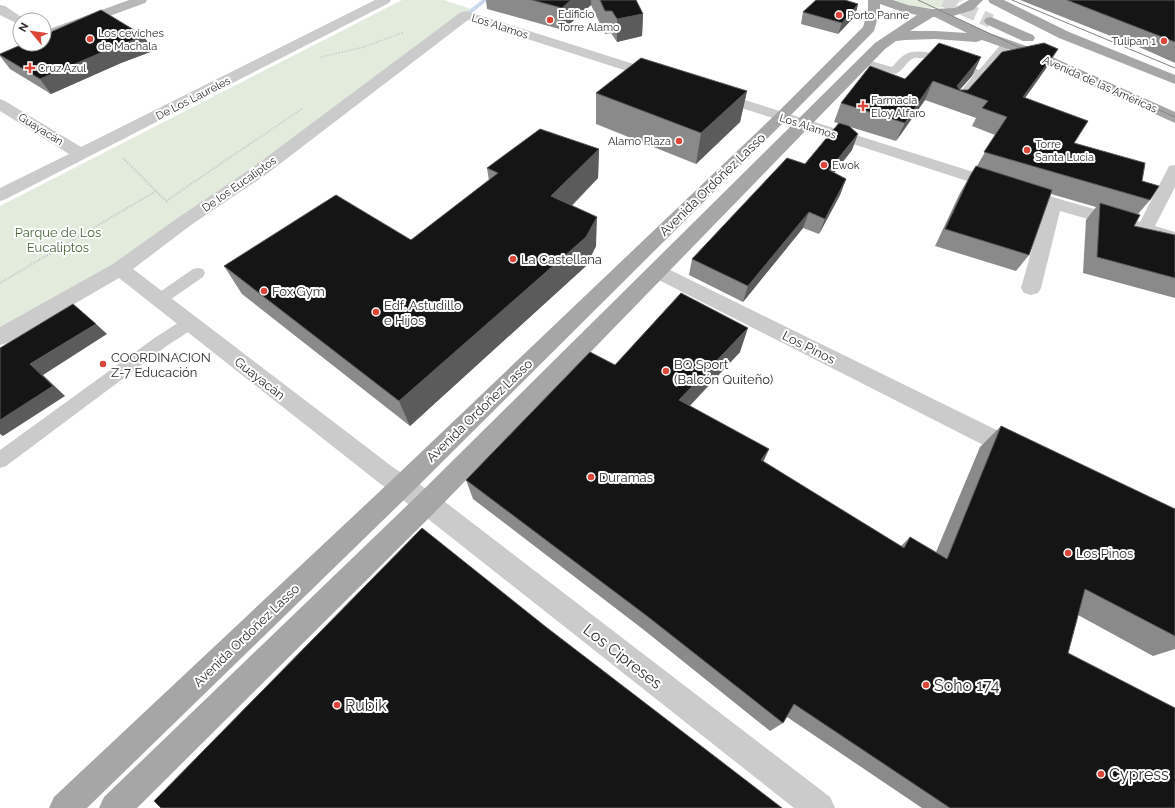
<svg xmlns="http://www.w3.org/2000/svg" width="1175" height="808" font-family="Raleway,sans-serif">
<style>
.green{fill:#e2ebdc}
.lines{fill:none;stroke-linecap:round;stroke-linejoin:round}
.stream{fill:#c9d8ea;fill-rule:evenodd}
.primary-tunnel{stroke:#d5d5d5;stroke-width:14;stroke-dasharray:14 7;stroke-linecap:butt}
.path-far1{stroke:#cbcbcb;stroke-width:1.5;stroke-dasharray:1.5 1.5;stroke-linecap:butt}
.path{stroke:#cbcbcb;stroke-width:2;stroke-dasharray:1.5 1.5;stroke-linecap:butt}
.lane{fill:#cbcbcb;fill-rule:evenodd}
.street{fill:#cbcbcb;fill-rule:evenodd}
.secondary{fill:#b8b8b8;fill-rule:evenodd}
.primary{fill:#a6a6a6;fill-rule:evenodd}
.tram{stroke:#838383;stroke-width:1}
.wall{fill:#8a8a8a}
.shaded-wall{fill:#5b5b5b}
.building{fill:#151515;stroke:#5b5b5b}
.poi-dot{fill:#dc4639;stroke:#fff;stroke-width:1.5}
.labels{text-anchor:middle;stroke-width:4;stroke-linejoin:round;paint-order:stroke}
.far-poi-label{font-size:11px;fill:#2e2e2e;stroke:#fff;text-anchor:start}
.far-street-label{font-size:11px;fill:#2e2e2e;stroke:#fff}
.street-label{font-size:13px;fill:#2e2e2e;stroke:#fff}
.park-label{font-size:13px;fill:#4b673e;stroke:#fff}
.poi-label{font-size:13px;fill:#2e2e2e;stroke:#fff;text-anchor:start}
.near-street-label{font-size:16px;fill:#2e2e2e;stroke:#fff}
.near-poi-label{font-size:16px;fill:#2e2e2e;stroke:#fff;text-anchor:start}
</style>
<rect width="100%" height="100%" fill="#fff"/>
<!-- green -->
<g class="green">
<polygon points="402,0 444,0 471,9 458,17 123,270 0,338 0,206"/>
<path d="M 894,0 L 964,0 C 944,12 915,9 894,0 Z"/>
</g>
<g class="lines">
<!-- stream -->
<polygon class="stream" points="482,0 488,0 468,16 464,16 464,14"/>
<!-- primary-tunnel -->
<polyline class="primary-tunnel" points="944,0 991,21"/>
<!-- path-far1 -->
<g class="path-far1">
<polyline points="321,57 364,47 404,32"/>
<polyline points="256,140 303,108"/>
</g>
<!-- path -->
<g class="path">
<polyline points="123,158 168,203"/>
<polyline points="166,201 257,139"/>
<polyline points="0,283 156,191"/>
</g>
<!-- lane -->
<g class="lane">
<path d="M 1007,41 L 1012,44 L 1011,46 L 959,107 L 951,107 L 949,105 L 974,75 C 963,71 924,55 914,58 C 906,61 903,72 895,74 L 860,64 L 859,62 L 864,59 L 892,67 C 896,63 900,57 906,54 C 924,45 960,63 979,70 L 1003,42 Z"/>
<polygon points="198,268 203,269 205,273 203,277 164,304 159,306 154,304 151,300 154,296 193,269"/>
<polygon points="190,317 196,319 198,323 196,327 168,345 6,466 0,468 0,450 156,337 184,319"/>
</g>
<!-- street -->
<g class="street">
<polygon points="375,0 391,0 389,3 6,199 0,201 0,188 69,154 0,111 0,99 5,101 81,147"/>
<polygon points="0,5 5,6 26,20 20,20 20,25 0,15"/>
<polygon points="466,11 662,73 664,76 662,79 657,80 652,79 468,20 264,176 191,225 133,269 394,468 436,495 830,797 835,808 794,808 418,511 378,482 119,278 7,343 0,345 0,327 113,264 179,217 252,168 461,12"/>
<polygon points="716,91 1059,199 1140,222 1167,170 1169,166 1175,165 1175,187 1155,226 1175,232 1175,244 1060,211 1041,288 1038,293 1031,295 1024,293 1021,288 1044,206 711,98 709,95 711,92"/>
<polygon points="658,264 1025,444 1029,451 1025,458 1017,461 1009,458 651,276 649,271 651,266"/>
</g>
<!-- secondary -->
<polygon class="secondary" points="129,0 147,0 145,3 44,40 44,31"/>
<!-- primary -->
<g class="primary">
<path d="M 868,0 L 893,0 L 908,5 L 932,9 L 955,8 L 969,0 L 983,0 L 973,10 L 953,16 L 989,33 L 1032,48 L 1175,112 L 1175,123 L 1022,54 L 982,40 L 976,42 L 935,39 L 905,40 L 896,41 L 885,49 L 436,511 L 137,808 L 99,808 L 104,797 L 418,495 L 875,43 L 917,15 L 900,11 L 880,4 L 880,10 L 874,31 L 786,120 L 410,494 L 87,808 L 49,808 L 54,797 L 394,478 L 776,114 L 863,27 L 868,10 ZM 933,17 L 935,17 L 967,33 L 935,31 L 910,31 Z"/>
<polygon points="988,0 1004,0 1069,32 1175,75 1175,84 1059,38 990,3"/>
<polygon points="991,17 1033,35 1035,38 1033,41 1023,41 986,24 984,21 986,18"/>
</g>
<!-- tram -->
<g class="tram">
<polyline points="918,0 1027,51 1175,117"/>
<polyline points="1012,0 1175,68"/>
</g>
</g>
<!-- wall -->
<g class="wall">
<polygon points="486,0 636,0 643,14 642,36 617,42 611,33 605,34 591,5 563,30 487,9"/>
<polygon points="1020,0 1175,0 1175,63 1146,50"/>
<polygon points="858,4 855,16 838,34 801,24 803,12"/>
<polygon points="1058,49 1047,67 1025,98 1074,143 1142,181 1150,200 1138,214 1134,226 1175,235 1175,298 1083,273 1086,220 1096,207 1051,194 1029,255 1016,271 935,246 960,193 970,176 977,166 995,135 972,126 976,118 925,100 896,141 834,122 841,103 981,57 972,76 960,90 968,90"/>
<polygon points="153,51 121,63 51,94 10,69 0,56 0,54"/>
<polygon points="747,91 740,122 696,164 596,124 596,93"/>
<polygon points="599,149 598,178 572,206 596,246 586,266 410,426 242,294 224,266 411,240 489,181 487,168"/>
<polygon points="852,150 834,173 846,179 840,195 819,234 803,228 743,302 689,275 692,259 805,164"/>
<polygon points="740,352 690,406 769,449 763,462 901,546 910,537 936,552 980,447 1001,426 1175,509 1175,649 1153,656 1078,615 1068,653 1175,808 922,808 787,717 783,723 770,731 644,630 473,499 466,480 615,365"/>
</g>
<!-- shaded-wall -->
<g class="shaded-wall">
<polygon points="571,0 591,0 591,5 563,30 562,8"/>
<polygon points="858,4 855,16 838,34 842,23"/>
<polygon points="643,14 642,36 617,42 617,19"/>
<polygon points="144,36 153,51 121,63 51,94 40,79 112,48"/>
<polygon points="1058,49 1047,67 1012,116 1023,97"/>
<polygon points="981,57 972,76 959,90 957,86"/>
<polygon points="933,81 925,100 896,141 905,123"/>
<polygon points="747,91 740,122 696,164 701,133"/>
<polygon points="858,134 852,150 823,187 829,170"/>
<polygon points="599,149 598,178 552,225 551,196"/>
<polygon points="846,179 840,195 819,234 825,219"/>
<polygon points="809,212 803,228 743,302 748,286"/>
<polygon points="597,217 596,246 586,266 410,426 399,401"/>
<polygon points="96,324 107,334 43,375 65,396 3,436 0,434 0,420 30,364"/>
<polygon points="748,328 740,352 674,422 679,400"/>
<polygon points="769,449 760,469 761,460"/>
</g>
<!-- building -->
<g class="building">
<polygon points="532,0 571,0 562,8"/>
<polygon points="600,0 636,0 643,14 617,19 612,11 605,11"/>
<polygon points="816,0 845,0 858,4 842,23 803,12"/>
<polygon points="1067,0 1175,0 1175,42"/>
<polygon points="101,10 144,36 112,48 40,79 0,55 0,54 23,44 44,44 44,35"/>
<polygon points="939,43 981,57 957,86 960,90 968,90 1002,52 1044,43 1058,49 1023,97 1088,121 1074,143 1145,163 1142,181 1159,186 1150,200 984,152 1007,117 982,108 988,101 933,81 905,123 841,103 870,66 905,79"/>
<polygon points="641,58 747,91 701,133 596,93"/>
<polygon points="839,123 849,126 858,134 829,170 846,179 825,219 809,212 748,286 692,259 787,158 805,164"/>
<polygon points="540,129 599,149 551,196 597,217 586,237 399,401 224,266 336,195 411,240 498,173 487,168"/>
<polygon points="976,166 1052,190 1029,255 945,229 970,176"/>
<polygon points="1100,203 1140,215 1134,226 1175,235 1175,278 1097,257"/>
<polygon points="681,293 748,328 679,400 769,449 761,460 904,548 910,537 947,559 1001,426 1175,509 1175,636 1085,589 1068,653 1175,708 1175,808 950,808 794,704 783,723 647,616 466,480 590,352 615,365"/>
<polygon points="73,304 96,324 30,364 53,386 0,420 0,348"/>
<polygon points="422,528 546,627 782,808 161,808 154,801"/>
</g>
<!-- markers -->
<g class="poi-dot">
<circle cx="839" cy="15" r="4"/>
<circle cx="550" cy="20" r="4"/>
<circle cx="90" cy="39" r="4"/>
<circle cx="1164" cy="41" r="4"/>
<path d="M28 62h4v4h4v4h-4v4h-4v-4h-4v-4h4z"/>
<path d="M861 100h4v4h4v4h-4v4h-4v-4h-4v-4h4z"/>
<circle cx="679" cy="141" r="4"/>
<circle cx="1027" cy="150" r="4"/>
<circle cx="824" cy="165" r="4"/>
<circle cx="513" cy="259" r="4"/>
<circle cx="264" cy="291" r="4"/>
<circle cx="376" cy="312" r="4"/>
<circle cx="103" cy="364" r="4"/>
<circle cx="666" cy="371" r="4"/>
<circle cx="591" cy="477" r="4"/>
<circle cx="1068" cy="553" r="4"/>
<circle cx="926" cy="685" r="4"/>
<circle cx="337" cy="705" r="4"/>
<circle cx="1101" cy="774" r="4"/>
</g>
<g class="labels">
<!-- far-poi labels -->
<g class="far-poi-label">
<text x="558" y="18">Edificio<tspan x="558" dy="13">Torre Alamo</tspan></text>
<text x="847" y="19">Porto Panne</text>
<text x="98" y="37">Los ceviches<tspan x="98" dy="13">de Machala</tspan></text>
<text x="1156" y="45" text-anchor="end">Tulipan 1</text>
<text x="38" y="72">Cruz Azul</text>
<text x="871" y="104">Farmacia<tspan x="871" dy="13">Eloy Alfaro</tspan></text>
<text x="671" y="145" text-anchor="end">Alamo Plaza</text>
<text x="1035" y="148">Torre<tspan x="1035" dy="13">Santa Lucia</tspan></text>
<text x="832" y="169">Ewok</text>
</g>
<!-- far-street labels -->
<g class="far-street-label">
<text transform="translate(500 26) rotate(18)" y="4">Los Alamos</text>
<text transform="translate(1100 84) rotate(24)" y="4">Avenida de las Américas</text>
<text transform="translate(193 98) rotate(-27)" y="4">De Los Laureles</text>
<text transform="translate(808 126) rotate(18)" y="4">Los Alamos</text>
<text transform="translate(41 129) rotate(32)" y="4">Guayacán</text>
<text transform="translate(239 184) rotate(-35)" y="4">De los Eucaliptos</text>
</g>
<!-- street labels -->
<g class="street-label">
<text transform="translate(712 184) rotate(-44)" y="5">Avenida Ordoñez Lasso</text>
<text transform="translate(809 347) rotate(27)" y="5">Los Pinos</text>
<text transform="translate(260 378) rotate(38)" y="5">Guayacán</text>
<text transform="translate(479 410) rotate(-44)" y="5">Avenida Ordoñez Lasso</text>
<text transform="translate(246 635) rotate(-44)" y="5">Avenida Ordoñez Lasso</text>
</g>
<!-- park labels -->
<g class="park-label">
<text x="58" y="237">Parque de Los<tspan x="58" dy="15">Eucaliptos</tspan></text>
</g>
<!-- poi labels -->
<g class="poi-label">
<text x="521" y="264">La Castellana</text>
<text x="272" y="296">Fox Gym</text>
<text x="384" y="310">Edf. Astudillo<tspan x="384" dy="15">e Hijos</tspan></text>
<text x="111" y="362">COORDINACION<tspan x="111" dy="15">Z-7 Educación</tspan></text>
<text x="674" y="369">BQ Sport<tspan x="674" dy="15">(Balcón Quiteño)</tspan></text>
<text x="599" y="482">Duramas</text>
<text x="1076" y="558">Los Pinos</text>
</g>
<!-- near-street labels -->
<g class="near-street-label">
<text transform="translate(623 656) rotate(38)" y="6">Los Cipreses</text>
</g>
<!-- near-poi labels -->
<g class="near-poi-label">
<text x="934" y="691">Soho 174</text>
<text x="345" y="711">Rubik</text>
<text x="1109" y="780">Cypress</text>
</g>
</g>
<!-- north arrow -->
<g transform="translate(32 32) rotate(299)"><circle r="19" fill="#ffffff" stroke="#ababab"/>
<path d="M0-3L7 15L0 10L-7 15Z" fill="#dc4639"/>
<text y="-6" font-size="11" font-weight="bold" text-anchor="middle" fill="#2e2e2e">N</text>
</g>
</svg>
